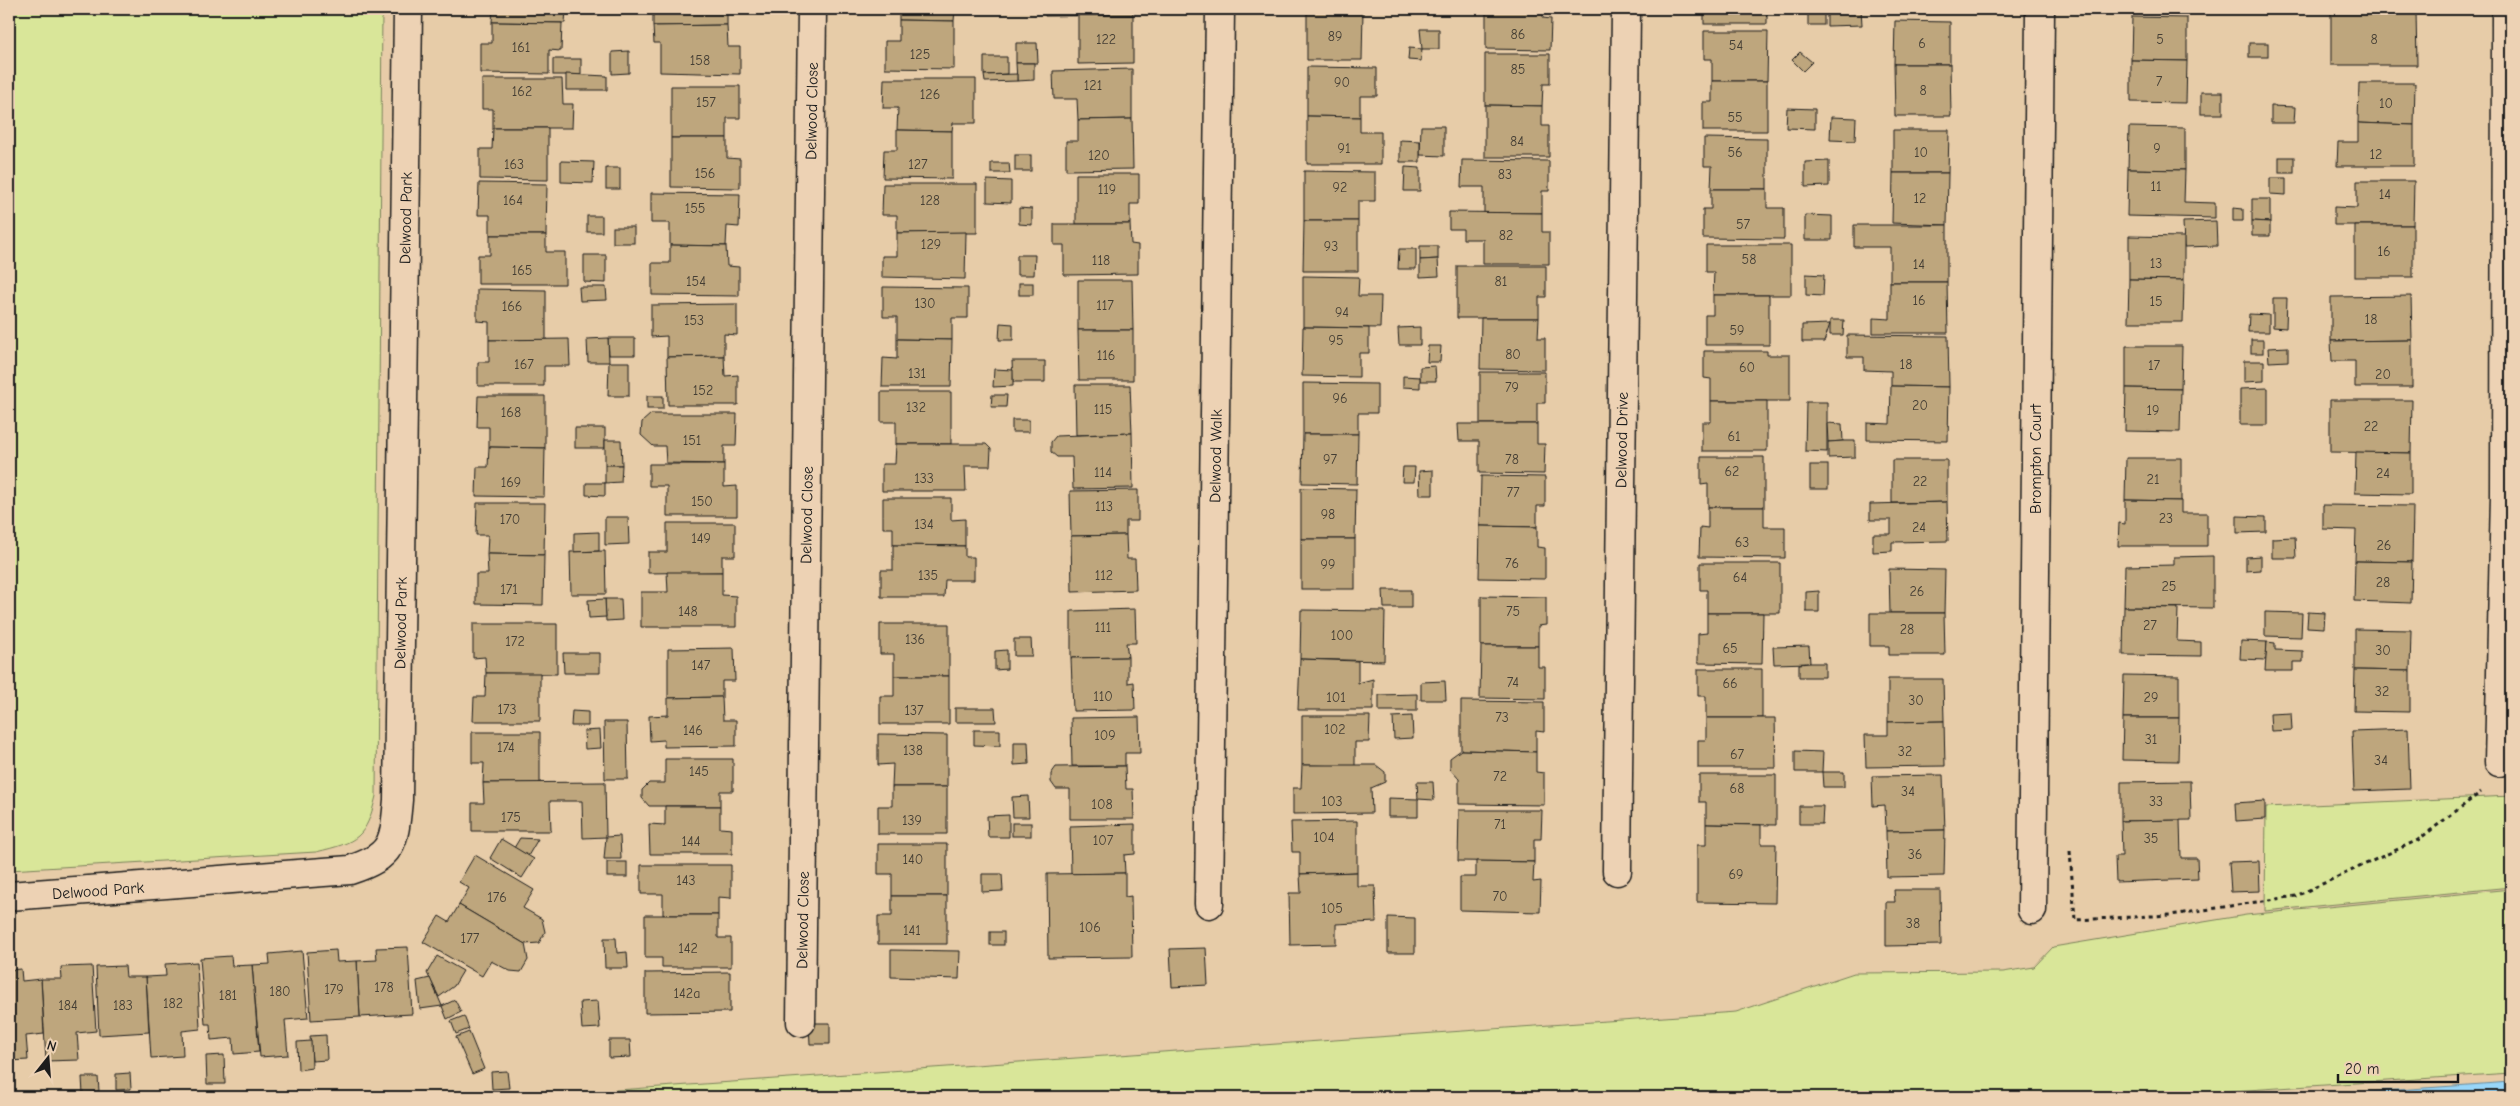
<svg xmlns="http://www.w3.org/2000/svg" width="2520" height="1106" font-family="'Comic Neue',sans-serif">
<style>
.green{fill:#d9e699;stroke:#7a815a}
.water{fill:#98d6f9;stroke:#668ca1}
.building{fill:#bea67d;stroke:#1c1c1c}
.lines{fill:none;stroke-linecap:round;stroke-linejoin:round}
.minor-casing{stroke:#1c1c1c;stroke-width:31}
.path{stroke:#1c1c1c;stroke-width:3;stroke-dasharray:4 4;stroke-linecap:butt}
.minor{stroke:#edd2b4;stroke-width:28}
.labels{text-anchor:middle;stroke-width:5;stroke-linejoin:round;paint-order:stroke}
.number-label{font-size:14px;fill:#443e34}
.street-label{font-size:16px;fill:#1c1c1c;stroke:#edd2b4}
</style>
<rect width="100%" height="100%" fill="#e7cca8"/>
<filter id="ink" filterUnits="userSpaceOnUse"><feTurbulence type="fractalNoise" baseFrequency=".02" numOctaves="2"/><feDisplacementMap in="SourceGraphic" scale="10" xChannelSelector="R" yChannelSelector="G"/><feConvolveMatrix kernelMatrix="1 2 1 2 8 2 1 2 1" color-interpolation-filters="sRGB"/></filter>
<g filter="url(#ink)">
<!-- green -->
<g class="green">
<path d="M 9,9 L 382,9 L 376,796 C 366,838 358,842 316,852 L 9,870 Z"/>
<polygon points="2511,796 2511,887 2265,911 2266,807"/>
<polygon points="2511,889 2511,1073 2139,1097 603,1097 603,1091 1736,1012 1854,973 2003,972 2034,967 2053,947 2246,915"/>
</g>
<!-- water -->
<polygon class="water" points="2511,1082 2511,1097 2296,1097"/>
<!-- building -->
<g class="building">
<polygon points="493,9 566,9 565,23 492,22"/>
<polygon points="653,9 727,9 727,25 653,26"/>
<polygon points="899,9 955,9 954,21 899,20"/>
<polygon points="1045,9 1133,9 1133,15 1045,16"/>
<polygon points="1307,9 1363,9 1363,10 1307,11"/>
<polygon points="1486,9 1543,9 1543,18 1551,19 1550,50 1486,49"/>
<rect x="1704" y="9" width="63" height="15"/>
<rect x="1808" y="9" width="16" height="16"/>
<polygon points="1827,9 1861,9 1862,25 1827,26"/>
<rect x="2359" y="9" width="57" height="3"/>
<polygon points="1363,10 1362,60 1307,60 1307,11"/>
<polygon points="2331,12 2416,12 2417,65 2331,65"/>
<polygon points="1078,15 1133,15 1133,63 1078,64"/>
<polygon points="2132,17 2187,18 2187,61 2131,60"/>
<polygon points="899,20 954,21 954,69 885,68 885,41 899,41"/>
<polygon points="1895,21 1950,22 1950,64 1894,64"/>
<polygon points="492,22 562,23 561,51 549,50 549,74 480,73 480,43 492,43"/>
<polygon points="727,25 728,47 740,47 740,74 660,72 660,43 654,43 653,26"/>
<polygon points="1420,29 1439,29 1439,49 1422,49"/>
<polygon points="1704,31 1768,31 1767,81 1712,81 1712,59 1704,59"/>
<polygon points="1016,43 1037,43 1038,63 1016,63"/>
<rect x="2249" y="43" width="19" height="14"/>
<polygon points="1409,48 1422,49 1421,61 1408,60"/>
<polygon points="629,51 629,73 612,74 612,52"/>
<polygon points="1800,52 1812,62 1803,71 1792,60"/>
<polygon points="1485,54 1550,54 1550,84 1543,84 1542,106 1485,105"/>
<polygon points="984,57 1007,57 1007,74 984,75"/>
<rect x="553" y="59" width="28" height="16"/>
<polygon points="2131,60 2187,61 2186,103 2131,102"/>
<polygon points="1016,63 1034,63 1034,80 1017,81"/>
<polygon points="1894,64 1950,64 1951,116 1895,116"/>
<polygon points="1307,67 1377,68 1377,96 1360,96 1360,117 1307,116"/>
<polygon points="1132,69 1132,119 1078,120 1077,99 1054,99 1053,71"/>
<polygon points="566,74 607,76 607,90 566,90"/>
<polygon points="1017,74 1017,81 985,82 984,75"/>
<polygon points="482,79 562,79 563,104 573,104 572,128 493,128 493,109 482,109"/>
<polygon points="884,79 976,79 976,123 953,123 952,131 897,130 898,108 883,108"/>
<polygon points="1712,81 1767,81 1767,131 1703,131 1703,102 1712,102"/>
<polygon points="2359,83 2415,83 2414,125 2358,123"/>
<polygon points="671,86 740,86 740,118 727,118 727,138 671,138"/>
<rect x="2201" y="92" width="22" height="22"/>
<polygon points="1485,105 1542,106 1542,126 1549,126 1549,157 1485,157"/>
<polygon points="2271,106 2295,107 2294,123 2271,123"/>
<polygon points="1787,108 1815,109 1815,129 1786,128"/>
<polygon points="1307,116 1360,117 1360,132 1381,132 1381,164 1307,164"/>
<polygon points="1831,117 1856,118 1855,141 1830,140"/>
<polygon points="1132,119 1133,169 1066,170 1066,141 1078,141 1078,120"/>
<polygon points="2358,123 2414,125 2414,166 2337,166 2338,142 2358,142"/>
<polygon points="1421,126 1444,126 1444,156 1420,155"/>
<polygon points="2129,127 2185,128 2185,170 2128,169"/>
<polygon points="493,128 548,128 548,180 480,179 480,149 492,149"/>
<polygon points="897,130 952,131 952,179 883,178 884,150 897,150"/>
<polygon points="1893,130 1949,130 1948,173 1893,173"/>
<polygon points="671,138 727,138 727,158 740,159 740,188 671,187"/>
<polygon points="1704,138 1767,139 1767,189 1711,189 1712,166 1704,166"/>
<polygon points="1400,140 1420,141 1420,162 1400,162"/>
<rect x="1015" y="155" width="16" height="16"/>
<rect x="2279" y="157" width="15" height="16"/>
<polygon points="1462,160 1549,161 1549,191 1542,191 1542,213 1484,213 1484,187 1461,187"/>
<polygon points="561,161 594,162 593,183 561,182"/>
<polygon points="1829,161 1829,186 1805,187 1805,162"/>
<polygon points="991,163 1009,163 1010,173 991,173"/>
<polygon points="1405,167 1420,168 1420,191 1404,191"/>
<rect x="606" y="168" width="14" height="21"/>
<polygon points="2128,169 2185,170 2184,202 2215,203 2215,218 2127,216"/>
<polygon points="1304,171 1375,172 1375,201 1358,201 1358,221 1304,221"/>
<polygon points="1893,173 1948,173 1947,225 1892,223"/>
<polygon points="1076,174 1139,174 1139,204 1130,204 1130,224 1076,224"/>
<polygon points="2270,178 2286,178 2286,195 2270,194"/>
<polygon points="987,180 1011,181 1011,203 987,202"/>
<polygon points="2357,181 2414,181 2413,225 2334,225 2334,207 2357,208"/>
<polygon points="479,183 547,184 546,235 490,235 490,215 478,215"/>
<polygon points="883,184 977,184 977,233 897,233 897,215 882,215"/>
<polygon points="1711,189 1767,189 1767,208 1784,208 1784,239 1703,238 1703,209 1711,209"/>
<polygon points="651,193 740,194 739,227 727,226 726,246 670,245 670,223 651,223"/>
<polygon points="2252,199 2270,199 2270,222 2252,221"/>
<polygon points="1019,208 1032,209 1032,225 1019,224"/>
<polygon points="2233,208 2243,209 2243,221 2233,221"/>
<polygon points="1449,212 1542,213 1542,232 1549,232 1549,264 1483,264 1483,239 1463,239 1463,229 1449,229"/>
<polygon points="1805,215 1832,216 1832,240 1805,240"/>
<rect x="587" y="216" width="15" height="16"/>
<polygon points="1304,221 1358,221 1358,271 1303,271"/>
<polygon points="2216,221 2217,246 2184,247 2183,222"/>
<polygon points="2252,221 2270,222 2270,236 2252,236"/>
<polygon points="1054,224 1130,224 1131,244 1138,245 1138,274 1064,275 1064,245 1054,245"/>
<polygon points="1854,225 1947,225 1947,282 1890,282 1890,247 1854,247"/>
<rect x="2355" y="225" width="58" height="52"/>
<rect x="613" y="227" width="21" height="16"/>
<polygon points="966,232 965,279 882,277 882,256 897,256 897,233"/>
<polygon points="490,235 546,235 546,252 565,252 565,284 478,284 478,255 490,255"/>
<polygon points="2129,236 2184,237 2184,280 2129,279"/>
<polygon points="670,245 726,246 727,266 739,267 739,296 652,295 652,263 670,263"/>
<polygon points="1706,245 1791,245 1791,295 1713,295 1714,272 1706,272"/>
<polygon points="1420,246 1438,246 1438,259 1420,260"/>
<polygon points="1399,249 1416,249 1416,269 1398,269"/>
<polygon points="584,255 606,255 606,283 584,282"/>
<polygon points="1017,255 1035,255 1034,275 1017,275"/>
<polygon points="1438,259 1439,276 1420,277 1420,260"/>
<polygon points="1457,266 1546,266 1546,297 1539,297 1539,318 1457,318"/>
<polygon points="1806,274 1824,275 1823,296 1806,295"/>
<polygon points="1303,276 1359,277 1358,296 1381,296 1380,328 1303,327"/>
<polygon points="2129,279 2184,280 2183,322 2128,322"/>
<polygon points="1078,280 1132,280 1133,330 1078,330"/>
<polygon points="1890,282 1947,282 1948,333 1873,333 1873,318 1890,319"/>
<rect x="1019" y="283" width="14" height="12"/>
<polygon points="579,287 606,287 607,300 580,301"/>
<polygon points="883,287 968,288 968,318 952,318 952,340 897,339 897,317 883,317"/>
<polygon points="477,289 546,290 546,340 489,340 489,322 477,321"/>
<polygon points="1713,295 1769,295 1769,345 1705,345 1705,315 1713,315"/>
<polygon points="2411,296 2412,340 2331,341 2331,297"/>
<polygon points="2273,298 2287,298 2286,328 2273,327"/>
<polygon points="737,304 737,335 724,334 724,356 667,357 667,336 651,337 651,305"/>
<polygon points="2249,314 2269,315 2269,332 2248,332"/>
<polygon points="1481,318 1539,318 1538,338 1545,338 1545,370 1480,369"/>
<polygon points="1830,320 1844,320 1843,335 1830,335"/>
<polygon points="1000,323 1013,324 1013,340 999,340"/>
<polygon points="1830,324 1824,342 1802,342 1802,325"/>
<polygon points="1303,327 1369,328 1369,353 1359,353 1359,377 1302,376"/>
<polygon points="1420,327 1420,345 1399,345 1398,328"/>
<polygon points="1078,330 1133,330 1133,380 1079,380"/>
<polygon points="1847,335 1948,336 1949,387 1891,386 1891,371 1864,370 1864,357 1847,357"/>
<polygon points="608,338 635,338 635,355 609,355"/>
<polygon points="608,338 609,362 588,362 587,339"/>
<polygon points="569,339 570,366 544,366 544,386 478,386 478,362 489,362 489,340"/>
<polygon points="897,339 952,340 951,387 882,387 883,358 897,359"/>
<rect x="2251" y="340" width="12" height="13"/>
<polygon points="2412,340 2412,387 2355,387 2355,361 2332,361 2331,341"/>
<polygon points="1428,346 1441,346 1440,362 1427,362"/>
<polygon points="2126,346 2182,346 2181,389 2126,388"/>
<polygon points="2288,347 2288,361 2269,362 2268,348"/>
<polygon points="1704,351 1767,351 1767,355 1790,355 1790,401 1711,401 1711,379 1704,378"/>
<polygon points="724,356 725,376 738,375 738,405 668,405 667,357"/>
<polygon points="1012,361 1045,361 1045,382 1013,382"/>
<polygon points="2244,361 2264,361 2264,381 2244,382"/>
<polygon points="609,362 629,362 629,396 608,396"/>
<polygon points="1435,366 1436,381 1420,381 1420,367"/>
<polygon points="994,369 1013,370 1013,386 993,387"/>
<polygon points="1480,372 1545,372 1545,403 1537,403 1537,424 1480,424"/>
<polygon points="1403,376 1420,377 1420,388 1403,387"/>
<polygon points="1303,383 1377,384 1377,413 1358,413 1358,434 1303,434"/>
<polygon points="1075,385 1130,385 1132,433 1076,435"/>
<polygon points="1891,386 1949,387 1948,441 1867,440 1867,423 1890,424"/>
<polygon points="2126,388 2181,389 2180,432 2125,431"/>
<polygon points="2268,388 2268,425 2240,425 2240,389"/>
<polygon points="881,392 951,392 951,444 896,444 896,422 881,422"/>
<polygon points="992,395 1007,395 1006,407 991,407"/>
<polygon points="478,396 545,396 545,448 489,447 489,427 477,427"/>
<rect x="647" y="396" width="16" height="13"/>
<polygon points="2330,400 2412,400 2411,453 2330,452"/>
<polygon points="1711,401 1767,401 1767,451 1702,451 1702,422 1711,422"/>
<polygon points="1806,402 1827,402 1827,452 1805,451"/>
<polygon points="651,414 737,414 736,446 724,446 724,464 666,463 665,446 653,446 641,435 642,422"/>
<rect x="1012" y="420" width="17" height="12"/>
<polygon points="1827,423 1842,424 1843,441 1828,442"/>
<polygon points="1458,424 1537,424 1537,444 1545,444 1544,474 1479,473 1479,441 1459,441"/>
<rect x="575" y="428" width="30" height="20"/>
<polygon points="1132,433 1133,488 1073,489 1072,457 1057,457 1051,452 1051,442 1056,436"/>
<polygon points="1303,434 1358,434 1357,484 1302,483"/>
<polygon points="605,440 621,440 622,465 605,465"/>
<polygon points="1843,441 1855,441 1855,457 1828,458 1828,442"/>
<polygon points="896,444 986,444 991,449 990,466 965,466 966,491 882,491 882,464 895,464"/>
<polygon points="489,447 545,448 544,497 476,496 477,467 488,467"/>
<polygon points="2356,452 2411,453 2411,494 2355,493"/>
<polygon points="1701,457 1764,457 1764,507 1708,507 1708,484 1701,485"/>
<polygon points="2126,458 2181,458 2181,501 2125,500"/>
<polygon points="1892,460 1947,460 1947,502 1892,503"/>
<polygon points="649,464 724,464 724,487 737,486 737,516 667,516 667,486 649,486"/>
<polygon points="605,465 622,465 621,482 605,483"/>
<rect x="1810" y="465" width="18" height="24"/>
<polygon points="1403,467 1415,467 1414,482 1402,482"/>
<polygon points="1433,470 1433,495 1420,495 1419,471"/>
<polygon points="1481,476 1545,477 1545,506 1537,506 1537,527 1480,526"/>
<polygon points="586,483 605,483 605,496 586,495"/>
<polygon points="1301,488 1356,489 1355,539 1301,539"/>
<polygon points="1138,490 1138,521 1126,521 1126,535 1071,536 1070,491"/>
<polygon points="883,498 951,498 951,520 965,519 965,546 893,545 893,528 883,528"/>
<polygon points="2125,500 2181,501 2181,513 2207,513 2207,546 2118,546 2119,523 2125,524"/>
<polygon points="1947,502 1948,541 1892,542 1892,551 1873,552 1873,534 1891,534 1891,520 1870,520 1870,504"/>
<polygon points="477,503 545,503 544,555 487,554 488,535 476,535"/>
<polygon points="2323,505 2413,506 2412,562 2355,561 2356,530 2323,529"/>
<polygon points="1708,507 1764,507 1764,527 1785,527 1785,558 1699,557 1700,527 1708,528"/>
<polygon points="2237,516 2266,517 2266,532 2237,533"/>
<polygon points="605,517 628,517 629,544 605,545"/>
<polygon points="667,523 735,523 735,556 722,556 722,572 648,573 648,552 667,552"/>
<polygon points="1480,526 1537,527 1537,547 1545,548 1545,579 1479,578"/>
<polygon points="599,532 599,551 574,552 574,533"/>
<polygon points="1126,535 1127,559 1135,559 1136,590 1072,592 1071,536"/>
<polygon points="2295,537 2296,558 2272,558 2272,538"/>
<rect x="1301" y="539" width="54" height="50"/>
<polygon points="893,545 965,546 965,557 974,557 974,580 945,580 944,597 881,597 881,570 893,570"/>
<polygon points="605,551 606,594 571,594 570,552"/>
<polygon points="487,554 544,555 543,605 476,604 476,574 488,574"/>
<polygon points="2213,556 2213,608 2124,607 2125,566 2174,565 2174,557"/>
<polygon points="2261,556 2261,570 2246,571 2246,557"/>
<polygon points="2355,561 2412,562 2411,603 2354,601"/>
<polygon points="1700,563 1780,563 1780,613 1707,613 1707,590 1700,590"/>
<polygon points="1889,569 1945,570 1944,613 1890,613"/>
<polygon points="667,572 722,572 722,595 736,596 736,627 641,627 641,592 668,592"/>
<polygon points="1383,590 1411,590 1411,608 1384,608"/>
<polygon points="1819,591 1819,612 1806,612 1806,592"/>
<polygon points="1481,596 1546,597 1546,625 1538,626 1538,646 1481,646"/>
<polygon points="605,599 621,599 622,620 606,621"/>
<polygon points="605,599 606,617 589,618 588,600"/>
<polygon points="2124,607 2178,608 2177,641 2201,642 2201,656 2123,655"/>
<polygon points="1135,609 1136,643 1126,643 1128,657 1071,658 1071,611"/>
<polygon points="1301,610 1385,611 1384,661 1300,659"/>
<polygon points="2265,612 2302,613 2301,637 2265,636"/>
<polygon points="2308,612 2325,613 2324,628 2307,627"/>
<polygon points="1707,613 1763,613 1762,664 1698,663 1698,634 1707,633"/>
<polygon points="1870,613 1944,613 1945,655 1889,655 1889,646 1870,646"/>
<polygon points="473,624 557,624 557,674 486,673 485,657 473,658"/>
<polygon points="880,624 949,624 949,676 894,676 894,654 880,654"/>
<polygon points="2355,629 2411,630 2410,671 2355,670"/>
<polygon points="1014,639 1031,639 1032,656 1014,656"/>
<polygon points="2241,641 2267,642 2266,660 2240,659"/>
<polygon points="2267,642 2275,643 2275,650 2303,651 2303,662 2293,662 2293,671 2265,671"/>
<polygon points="1481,646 1538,646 1538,667 1545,667 1545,699 1480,698"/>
<polygon points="1809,646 1810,663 1774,664 1773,647"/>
<polygon points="734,648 735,681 722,681 722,697 668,698 668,649"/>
<polygon points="1007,650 1007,669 995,670 995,651"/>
<polygon points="563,653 600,653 600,673 564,673"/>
<polygon points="1128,657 1128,683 1134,682 1135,710 1073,711 1071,658"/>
<polygon points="1300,659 1358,661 1358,683 1373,679 1373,710 1298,710"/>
<polygon points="1810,663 1825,663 1825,677 1799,677 1799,664"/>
<polygon points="1698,669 1762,669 1762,718 1706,718 1706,696 1698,696"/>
<polygon points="2355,670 2410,671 2410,712 2354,711"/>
<polygon points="486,673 540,673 540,721 473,721 474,697 485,697"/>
<polygon points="2124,675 2179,676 2179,718 2123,718"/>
<polygon points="894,676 949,676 949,724 880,724 880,696 894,696"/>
<polygon points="1888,679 1943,679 1944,721 1888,722"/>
<polygon points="1445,681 1446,700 1421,700 1421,682"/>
<polygon points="1417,694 1417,711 1379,711 1379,695"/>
<polygon points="722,697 723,720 736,720 736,746 664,747 664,740 650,741 649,716 668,715 668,698"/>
<polygon points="1461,701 1544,702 1544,732 1536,731 1536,752 1461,750"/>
<polygon points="955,708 995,708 996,722 955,722"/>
<polygon points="572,711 588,712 588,726 571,726"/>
<polygon points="2291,713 2292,730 2271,731 2270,714"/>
<polygon points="1302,716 1370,716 1369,742 1355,742 1355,766 1302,765"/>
<polygon points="1412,716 1413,738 1394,739 1393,717"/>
<polygon points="1139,717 1140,753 1125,753 1125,766 1072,766 1071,718"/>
<polygon points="1706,718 1775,718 1776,768 1698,768 1698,740 1706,740"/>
<polygon points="2123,718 2179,718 2178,761 2122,760"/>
<polygon points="1944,721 1945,766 1866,767 1865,735 1888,735 1888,722"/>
<polygon points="604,722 627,722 628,779 605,779"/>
<polygon points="2408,729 2410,789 2354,791 2352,731"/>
<polygon points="600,730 601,748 585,749 584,731"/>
<polygon points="974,730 1000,730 1000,746 974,745"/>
<polygon points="472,732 540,732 540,783 483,783 484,763 472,763"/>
<polygon points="878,734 947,735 947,787 892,787 893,764 878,765"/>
<polygon points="1014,742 1028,742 1029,764 1014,765"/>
<polygon points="1461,750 1536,752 1536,772 1544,773 1544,805 1459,804 1459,779 1450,769 1450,758"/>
<polygon points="1795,751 1823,752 1822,772 1795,772"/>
<polygon points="665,759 733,759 733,791 720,791 720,806 649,806 642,798 642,790 649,783 665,783"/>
<polygon points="1302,765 1376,765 1385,772 1385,782 1371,788 1372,813 1293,814 1293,788 1301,788"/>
<polygon points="1125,766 1126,789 1133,789 1134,819 1070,819 1070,789 1056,789 1051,782 1051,774 1056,767"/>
<polygon points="1822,772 1844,772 1844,787 1823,787"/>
<polygon points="1699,775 1776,775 1776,825 1706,824 1706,802 1699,802"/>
<polygon points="1943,775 1945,830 1886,831 1885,805 1873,806 1872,776"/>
<polygon points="2190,781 2191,820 2121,821 2121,782"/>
<polygon points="605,782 606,837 583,838 582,801 550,801 551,831 472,831 472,803 484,803 483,783"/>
<polygon points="1417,782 1433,782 1434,800 1418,799"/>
<polygon points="892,787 947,787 947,834 878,834 878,806 892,806"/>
<polygon points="1028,796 1029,817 1013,817 1012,797"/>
<polygon points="1388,798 1418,799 1418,817 1388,817"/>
<polygon points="2265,801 2265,819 2236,821 2235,803"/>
<polygon points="665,806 720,806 720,828 732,829 732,854 650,854 649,824 665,825"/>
<polygon points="1799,806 1823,806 1822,824 1799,824"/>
<polygon points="1459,810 1542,810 1541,839 1534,839 1534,862 1458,861"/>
<polygon points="1009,815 1009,837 988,837 987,816"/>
<polygon points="2180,820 2181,858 2197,858 2198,879 2116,882 2115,856 2122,856 2121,821"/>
<polygon points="1357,821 1357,872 1300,874 1300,852 1292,852 1291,822"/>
<rect x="1012" y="823" width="19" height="13"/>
<polygon points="1135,824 1135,854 1124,855 1125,873 1071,874 1070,826"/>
<polygon points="1706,824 1761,825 1761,844 1776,844 1775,903 1697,902 1697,845 1706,845"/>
<polygon points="1945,830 1944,876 1887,877 1886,831"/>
<polygon points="620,836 621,859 604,859 606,837"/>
<polygon points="520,838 538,839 528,856 514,848"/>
<polygon points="501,839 534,859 522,878 490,858"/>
<polygon points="878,844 947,844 947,896 892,896 892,874 878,874"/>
<polygon points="475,855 534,890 523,908 542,919 545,932 539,943 525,944 459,905 469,888 459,882"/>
<polygon points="1476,861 1534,862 1533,882 1541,881 1540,912 1460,910 1460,877 1476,877"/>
<polygon points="2259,861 2260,891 2231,892 2229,862"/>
<rect x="607" y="862" width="20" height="15"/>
<polygon points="641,865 731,865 731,898 718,897 718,915 663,915 663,894 641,894"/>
<polygon points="1357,872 1357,886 1375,886 1376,922 1336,924 1336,944 1290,945 1289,893 1301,893 1300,874"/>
<polygon points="1125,873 1125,897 1131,896 1132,957 1048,958 1047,874"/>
<polygon points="982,874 1002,874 1003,891 982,892"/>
<polygon points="1894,890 1940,890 1941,945 1886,946 1886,902 1895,902"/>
<polygon points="892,896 947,896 947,944 878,944 878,916 892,916"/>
<polygon points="459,905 525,944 528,960 521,972 510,971 491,961 482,976 423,942 439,916 449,922"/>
<polygon points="645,915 718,915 718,938 731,938 731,967 662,967 662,958 645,958"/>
<polygon points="1388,917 1415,918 1415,953 1388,953"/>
<rect x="990" y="932" width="14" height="13"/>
<polygon points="604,938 616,938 617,953 627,952 628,968 605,968"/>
<polygon points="408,947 412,1014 360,1017 357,961 377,960 376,948"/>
<polygon points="1206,948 1208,985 1172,987 1170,949"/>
<polygon points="336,950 337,962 357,961 360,1017 311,1020 307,952"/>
<polygon points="891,950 960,951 959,979 891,977"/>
<polygon points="302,951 308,1018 285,1020 288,1055 260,1057 252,965 270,964 269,954"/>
<polygon points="231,956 232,966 252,965 259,1052 234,1054 233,1038 211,1040 210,1024 205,1024 200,958"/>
<polygon points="437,956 463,971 454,986 439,997 427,973"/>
<polygon points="197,962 200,1029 182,1031 183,1056 151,1058 146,977 166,976 165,964"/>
<polygon points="92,966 96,1031 77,1033 79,1060 46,1061 41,979 62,979 61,967"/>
<polygon points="125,966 126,977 146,977 149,1032 99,1035 96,967"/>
<polygon points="21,969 22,981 41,979 44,1034 26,1036 28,1060 9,1061 9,970"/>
<polygon points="730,972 730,1012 645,1013 645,973"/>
<polygon points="430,978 442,1006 420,1009 417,981"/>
<polygon points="455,1000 461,1012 447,1019 442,1006"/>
<polygon points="598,1001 600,1028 582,1029 580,1002"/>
<polygon points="464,1016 469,1029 456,1034 451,1021"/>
<polygon points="809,1023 830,1023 830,1044 810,1044"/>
<polygon points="469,1032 484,1069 472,1074 456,1037"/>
<polygon points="326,1035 327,1060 312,1061 310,1036"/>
<polygon points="609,1040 630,1040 631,1057 609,1058"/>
<polygon points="311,1041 312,1068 298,1070 297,1042"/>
<polygon points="224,1055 225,1084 207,1084 206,1056"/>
<polygon points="507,1071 509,1088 492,1089 491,1072"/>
<polygon points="130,1073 131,1089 116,1090 116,1074"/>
<polygon points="82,1077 98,1077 99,1091 83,1094"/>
</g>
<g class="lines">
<!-- minor casing -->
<g class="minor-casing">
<g id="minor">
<polyline points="2499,762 2505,495 2506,9"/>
<polyline points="1617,871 1626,9"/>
<path d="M 9,896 L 350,870 C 394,856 394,842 398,800 L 408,9"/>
<polyline points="1209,904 1220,9"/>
<polyline points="2032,910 2040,9"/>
<polyline points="801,1022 812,9"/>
</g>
</g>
<!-- path -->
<polyline class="path" points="2070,851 2075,920 2171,915 2296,896 2418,840 2481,792"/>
<!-- minor -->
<use href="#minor" class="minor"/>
</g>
</g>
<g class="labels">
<!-- number labels -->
<g class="number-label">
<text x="1518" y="39">86</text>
<text x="1335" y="41">89</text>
<text x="1106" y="44">122</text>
<text x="2160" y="44">5</text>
<text x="2374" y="44">8</text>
<text x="1922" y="48">6</text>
<text x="1736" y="50">54</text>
<text x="521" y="52">161</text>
<text x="920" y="59">125</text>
<text x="700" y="65">158</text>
<text x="1518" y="74">85</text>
<text x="2159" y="86">7</text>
<text x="1342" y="87">90</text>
<text x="1093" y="90">121</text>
<text x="1923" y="95">8</text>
<text x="522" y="96">162</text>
<text x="930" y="99">126</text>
<text x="706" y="107">157</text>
<text x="2386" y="108">10</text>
<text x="1735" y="122">55</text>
<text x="1517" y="146">84</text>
<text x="1344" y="153">91</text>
<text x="2157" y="153">9</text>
<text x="1735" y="157">56</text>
<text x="1921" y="157">10</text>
<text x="2376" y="159">12</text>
<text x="1099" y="160">120</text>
<text x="514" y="169">163</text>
<text x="918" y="169">127</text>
<text x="705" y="178">156</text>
<text x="1505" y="179">83</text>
<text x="2156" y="191">11</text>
<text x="1340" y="192">92</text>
<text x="1107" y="194">119</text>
<text x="2385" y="199">14</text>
<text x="1920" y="203">12</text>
<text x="513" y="205">164</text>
<text x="930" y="205">128</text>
<text x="695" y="213">155</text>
<text x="1743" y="229">57</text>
<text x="1506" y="240">82</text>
<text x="931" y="249">129</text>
<text x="1331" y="251">93</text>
<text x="2384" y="256">16</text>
<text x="1749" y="264">58</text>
<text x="1101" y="265">118</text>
<text x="2156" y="268">13</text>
<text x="1919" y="269">14</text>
<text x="522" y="275">165</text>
<text x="696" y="286">154</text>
<text x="1501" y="286">81</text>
<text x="1919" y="305">16</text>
<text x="2156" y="306">15</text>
<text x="925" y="308">130</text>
<text x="1105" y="310">117</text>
<text x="512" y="311">166</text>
<text x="1342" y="317">94</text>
<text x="2371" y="324">18</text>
<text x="694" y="325">153</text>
<text x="1737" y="335">59</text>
<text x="1336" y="345">95</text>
<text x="1513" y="359">80</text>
<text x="1106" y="360">116</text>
<text x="524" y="369">167</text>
<text x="1906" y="369">18</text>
<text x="2154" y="370">17</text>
<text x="1747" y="372">60</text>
<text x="917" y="378">131</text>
<text x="2383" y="379">20</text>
<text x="1512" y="392">79</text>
<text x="703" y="395">152</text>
<text x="1340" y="403">96</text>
<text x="1920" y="410">20</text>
<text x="916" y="412">132</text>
<text x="1103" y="414">115</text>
<text x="2153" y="415">19</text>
<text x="511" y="417">168</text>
<text x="2371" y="431">22</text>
<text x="1734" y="441">61</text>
<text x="692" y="445">151</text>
<text x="1330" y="464">97</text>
<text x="1512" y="464">78</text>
<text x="1732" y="476">62</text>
<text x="1103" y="477">114</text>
<text x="2383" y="478">24</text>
<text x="924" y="483">133</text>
<text x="2153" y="484">21</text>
<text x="1920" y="486">22</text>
<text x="511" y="487">169</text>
<text x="1513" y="497">77</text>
<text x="702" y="506">150</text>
<text x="1104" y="511">113</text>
<text x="1328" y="519">98</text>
<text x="2166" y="523">23</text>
<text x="510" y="524">170</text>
<text x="924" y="529">134</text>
<text x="1919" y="532">24</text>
<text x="701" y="543">149</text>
<text x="1742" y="547">63</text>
<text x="2384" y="550">26</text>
<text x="1512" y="568">76</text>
<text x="1328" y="569">99</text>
<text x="928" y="580">135</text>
<text x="1104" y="580">112</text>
<text x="1740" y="582">64</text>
<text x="2383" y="587">28</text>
<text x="2169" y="591">25</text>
<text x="509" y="594">171</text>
<text x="1917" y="596">26</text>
<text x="688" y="616">148</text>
<text x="1513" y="616">75</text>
<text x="2150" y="630">27</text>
<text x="1103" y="632">111</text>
<text x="1907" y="634">28</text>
<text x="1342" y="640">100</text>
<text x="915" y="644">136</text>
<text x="515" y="646">172</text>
<text x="1730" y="653">65</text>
<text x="2383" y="655">30</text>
<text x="701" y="670">147</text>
<text x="1513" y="687">74</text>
<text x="1730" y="688">66</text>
<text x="2382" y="696">32</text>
<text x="1103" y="701">110</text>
<text x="1336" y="702">101</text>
<text x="2151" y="702">29</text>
<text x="1916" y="705">30</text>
<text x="507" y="714">173</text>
<text x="914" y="715">137</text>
<text x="1502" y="722">73</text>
<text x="1335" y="734">102</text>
<text x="693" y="735">146</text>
<text x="1105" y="740">109</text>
<text x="2151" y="744">31</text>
<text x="506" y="752">174</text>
<text x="913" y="755">138</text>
<text x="1905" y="756">32</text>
<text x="1737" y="759">67</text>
<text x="2381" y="765">34</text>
<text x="699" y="776">145</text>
<text x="1500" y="781">72</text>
<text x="1737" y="793">68</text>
<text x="1908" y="796">34</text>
<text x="1332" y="806">103</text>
<text x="2156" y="806">33</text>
<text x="1102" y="809">108</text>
<text x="511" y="822">175</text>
<text x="912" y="825">139</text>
<text x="1500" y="829">71</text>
<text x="1324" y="842">104</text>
<text x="2151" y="843">35</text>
<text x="1103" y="845">107</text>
<text x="691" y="846">144</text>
<text x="1915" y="859">36</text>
<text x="913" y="864">140</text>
<text x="1736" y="879">69</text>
<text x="686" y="885">143</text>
<text x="1500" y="901">70</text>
<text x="497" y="902">176</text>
<text x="1332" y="913">105</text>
<text x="1913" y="928">38</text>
<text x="1090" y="932">106</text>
<text x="912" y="935">141</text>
<text x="470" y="943">177</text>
<text x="688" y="953">142</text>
<text x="384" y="992">178</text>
<text x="334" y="994">179</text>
<text x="280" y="996">180</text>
<text x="687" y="998">142a</text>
<text x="228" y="1000">181</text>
<text x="173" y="1008">182</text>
<text x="68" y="1010">184</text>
<text x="123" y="1010">183</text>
</g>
<!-- street labels -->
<g class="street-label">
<text transform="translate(811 111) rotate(-89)" y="6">Delwood Close</text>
<text transform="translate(405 218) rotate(-89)" y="6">Delwood Park</text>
<text transform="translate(1621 440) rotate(-89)" y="6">Delwood Drive</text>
<text transform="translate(1215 456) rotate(-89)" y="6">Delwood Walk</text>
<text transform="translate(2035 459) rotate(-90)" y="6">Brompton Court</text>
<text transform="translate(806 515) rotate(-89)" y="6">Delwood Close</text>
<text transform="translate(400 623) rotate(-89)" y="6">Delwood Park</text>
<text transform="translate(98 890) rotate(-4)" y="6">Delwood Park</text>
<text transform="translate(802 920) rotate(-89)" y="6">Delwood Close</text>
</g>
</g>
<!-- margin -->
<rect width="2520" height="1106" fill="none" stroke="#edd2b4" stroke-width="30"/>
<rect x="15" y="15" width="2490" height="1076" fill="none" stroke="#1c1c1c" stroke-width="2" filter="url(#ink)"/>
<!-- north arrow -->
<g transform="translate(48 1058) rotate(17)" stroke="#edd2b4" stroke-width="4" paint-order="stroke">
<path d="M0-4L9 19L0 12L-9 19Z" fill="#1c1c1c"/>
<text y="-8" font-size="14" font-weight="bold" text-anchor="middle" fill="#1c1c1c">N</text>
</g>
<!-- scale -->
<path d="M2338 1074v8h120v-8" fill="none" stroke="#1c1c1c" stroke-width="2.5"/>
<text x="2345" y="1074" font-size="15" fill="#1c1c1c" stroke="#edd2b4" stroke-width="4" paint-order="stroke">20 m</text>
</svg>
